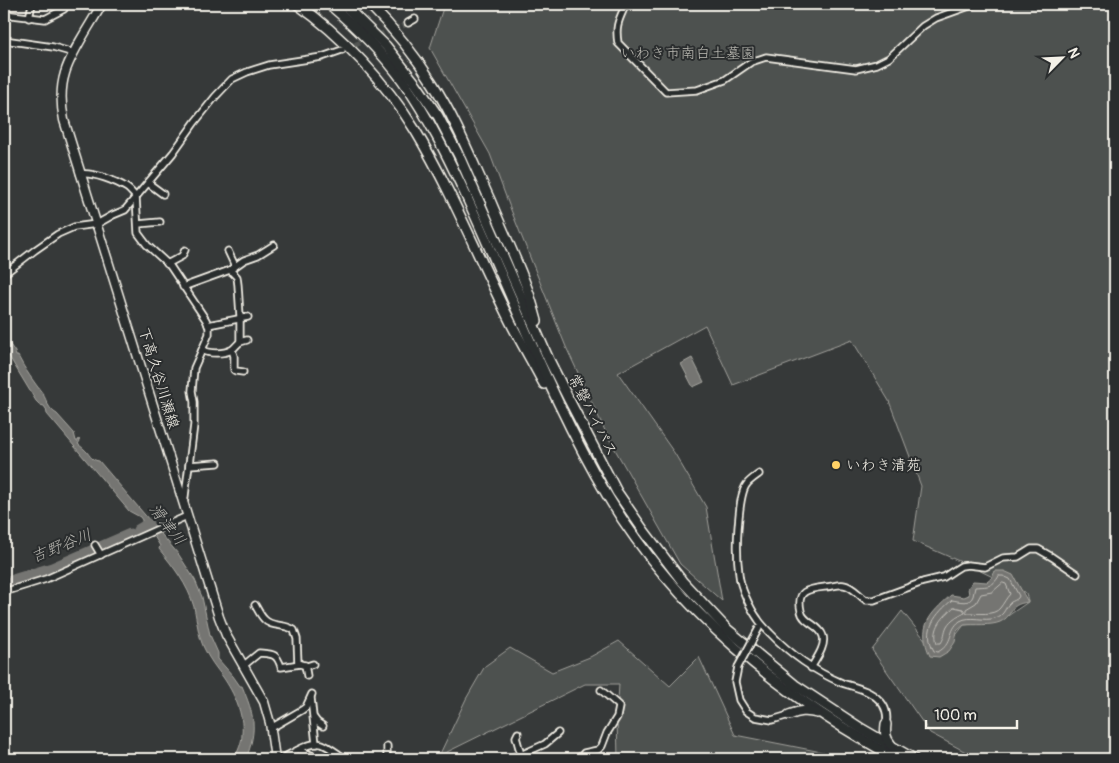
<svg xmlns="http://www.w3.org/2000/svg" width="1119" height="763" font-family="Pangolin,'Klee One',sans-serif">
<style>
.green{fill:#4e514f;stroke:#a1a19c}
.water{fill:#757572;stroke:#a8a7a1}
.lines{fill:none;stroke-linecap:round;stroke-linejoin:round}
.shore{stroke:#c1bfb9;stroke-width:1}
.river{stroke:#757572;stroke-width:11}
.minor-tunnel{stroke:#525553;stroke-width:5.5;stroke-dasharray:5.5 3;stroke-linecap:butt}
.minor-casing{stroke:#f4f1e8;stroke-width:9}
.major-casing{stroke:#f4f1e8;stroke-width:11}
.highway-casing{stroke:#f4f1e8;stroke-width:12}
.minor{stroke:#2a2d2e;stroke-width:5.5}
.major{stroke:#2a2d2e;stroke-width:8}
.highway{stroke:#2a2d2e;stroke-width:9}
.minor-bridge-casing{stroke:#f4f1e8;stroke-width:9;stroke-linecap:butt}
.minor-bridge{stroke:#2a2d2e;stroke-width:5.5}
.poi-dot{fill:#ffd166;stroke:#2a2d2e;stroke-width:2}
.labels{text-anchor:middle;stroke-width:4;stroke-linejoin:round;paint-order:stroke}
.park-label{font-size:15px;fill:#bab9b2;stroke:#2a2d2e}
.street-label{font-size:15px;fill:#f4f1e8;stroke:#2a2d2e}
.poi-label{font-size:15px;fill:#f4f1e8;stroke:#2a2d2e;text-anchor:start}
.water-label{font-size:16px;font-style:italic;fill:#b4b3ad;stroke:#2a2d2e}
</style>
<rect width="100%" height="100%" fill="#363939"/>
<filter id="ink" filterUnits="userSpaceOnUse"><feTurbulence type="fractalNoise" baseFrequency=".02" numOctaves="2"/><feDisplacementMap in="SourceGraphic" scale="10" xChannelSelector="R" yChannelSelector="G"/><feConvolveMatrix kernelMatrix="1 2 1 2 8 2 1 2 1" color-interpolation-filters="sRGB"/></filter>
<g filter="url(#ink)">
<!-- green -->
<g class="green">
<polygon points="427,4 990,4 988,7 997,4 1115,4 1115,759 979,759 930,733 872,650 902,611 939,657 964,625 999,622 1028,602 1026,593 968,565 913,541 921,486 889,401 852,340 733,385 705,325 618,373 675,454 706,507 722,601 680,564 608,437 566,347 509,205 490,154 430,48 443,8"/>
<polygon points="619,641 670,686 699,657 735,735 857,759 618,759 617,717 619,684 585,684 439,756 466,699 485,666 510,648 552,672 590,657"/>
</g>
<!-- water -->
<g class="water">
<path d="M 4,336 L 15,352 L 16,356 L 18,356 C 25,370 34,382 43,394 C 47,401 48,409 57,414 L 74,433 L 76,441 L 78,441 L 79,439 L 80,441 L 78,444 C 80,446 82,447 84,449 C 90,454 90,460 99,461 L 179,555 L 195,580 L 202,597 L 210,635 L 218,653 L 218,659 L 233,676 L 240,686 L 242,686 C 254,715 258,728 246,759 L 234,759 C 238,751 242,743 242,734 C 244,714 234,693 223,677 C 216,668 209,659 204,648 C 198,635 197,621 194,607 C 188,585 173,566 159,549 L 160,546 L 154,536 L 143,529 L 142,525 L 142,520 L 140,517 L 129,511 L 47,414 L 46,409 L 44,406 L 40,405 L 36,401 L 4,348 Z"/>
<polygon points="692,358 704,382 693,387 681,364"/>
<path d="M 995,571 L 1004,571 L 1013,575 L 1028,602 C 1006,605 1015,615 1000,622 C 991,626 974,624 964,625 L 957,631 L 955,642 L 949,651 L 939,657 L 930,656 C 917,626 929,615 951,595 L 964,597 L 969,595 L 968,588 L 973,581 L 987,582 L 992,578 Z"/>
</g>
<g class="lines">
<!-- shore -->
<g class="shore">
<path d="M 999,576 L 1003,576 L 1010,579 L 1019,596 L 1018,598 C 1016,600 1013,601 1011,602 C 1004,607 1006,615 995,618 C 985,622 970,615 960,621 C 947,631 955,642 938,652 L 934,651 C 922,629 936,614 952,600 C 959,601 970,605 973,596 C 974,593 974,590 975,587 C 987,586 992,588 999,576 Z"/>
<path d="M 1003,583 L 1006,584 L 1010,594 C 1006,598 1004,603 1000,608 C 994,616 978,613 968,613 L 966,612 L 966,609 L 976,603 L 981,594 L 992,592 Z"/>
<path d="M 954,607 L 963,609 L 965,612 C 959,615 951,619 947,626 C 944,632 945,637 941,643 L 937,643 C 932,628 943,617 954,607 Z"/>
</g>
<!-- river -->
<g class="river">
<polyline points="138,530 148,524"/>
<polyline points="4,585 16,579 52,568 130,534"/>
</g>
<!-- minor-tunnel -->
<polyline class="minor-tunnel" points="347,48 402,26 408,23"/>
<!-- minor casing -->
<g class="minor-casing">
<g id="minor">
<path d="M 626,4 C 619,20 615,25 618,43 L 666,92 L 697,90 L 725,80 L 751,62 L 766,57 L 856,69 L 877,64 L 889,58 L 923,26 L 936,18 L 975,4"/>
<polyline points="4,14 45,19 64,9 65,4"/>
<polyline points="29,18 32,4"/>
<polyline points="408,23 415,19"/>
<polyline points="4,40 53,47 74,53"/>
<path d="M 80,174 C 93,172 116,181 127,188 C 130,190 133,194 136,197 L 138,233 L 147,245 L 170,266 L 206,320 L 209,327 L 209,334 L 194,368 L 192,391 L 194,402 L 194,425 L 184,504"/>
<polyline points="148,183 163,194"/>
<polyline points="138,224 160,222"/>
<polyline points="228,251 235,266"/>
<polyline points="167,264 182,256 185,250"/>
<polyline points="4,274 35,250 58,234 74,227 97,224 113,215 125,210 173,153 195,122 215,97 232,79 247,72 269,65 322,57 342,50"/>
<polyline points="183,287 230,270 244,260 258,255 274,245"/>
<polyline points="208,325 248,317"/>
<polyline points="240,342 247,340"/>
<path d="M 202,350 C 209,354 224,354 231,350 C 234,349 237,344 240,342 L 240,316 L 238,285 L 237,277 L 230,270"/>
<polyline points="232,350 234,356 234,370 236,371 243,372"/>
<polyline points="189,465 218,463"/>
<path d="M 759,474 C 755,477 750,480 747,484 C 740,492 739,518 738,528 C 737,543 737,559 739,574 C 740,587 750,608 758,619 C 761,624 766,629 770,633 C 791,655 814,671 842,683 C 854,687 870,690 879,700 C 886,706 888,716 886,724"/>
<polyline points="95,545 101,555"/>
<polyline points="4,592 46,579 187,516"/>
<path d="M 255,605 C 258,610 260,615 264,619 C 271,628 285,623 294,630 L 297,639 L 298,664"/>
<polyline points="305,665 307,676"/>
<path d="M 243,666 L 259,653 C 272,654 277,653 281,667 L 300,664 L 307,666 L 313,664"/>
<polyline points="738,667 735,682 739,700 746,711 755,717 772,720 789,715"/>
<path d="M 811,668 C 816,659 826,646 823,636 C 820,625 803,623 801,611 C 796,590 808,589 825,587 C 831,587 838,584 844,585 C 852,586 860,596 866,600 L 874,600 L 923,582 L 944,577 L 953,571 L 961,566 L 968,565 L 985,567 L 1003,558 L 1018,557 L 1031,549 L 1038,549 L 1052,557 L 1077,574"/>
<polyline points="311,698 316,744"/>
<polyline points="314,718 317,722 323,726"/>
<polyline points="271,728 302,710 306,707 312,694"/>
<polyline points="518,733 516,737 521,755"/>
<polyline points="387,746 387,759"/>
<polyline points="299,750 320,759"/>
<path d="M 281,759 C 291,754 310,741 322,744 C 330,747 339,755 346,759"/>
<polyline points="497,759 508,759 525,753 545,744 558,733"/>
<polyline points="579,759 584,753 598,750 602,746 607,733 617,717 619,707 618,705 601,690"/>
</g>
</g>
<!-- major casing -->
<g class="major-casing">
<path id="major" d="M 102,4 C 91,24 71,52 65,73 C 60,89 61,105 64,120 L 219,617 L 226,635 L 264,702 L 270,723 L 275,759"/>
</g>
<!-- highway casing -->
<g class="highway-casing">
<g id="highway">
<path d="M 297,4 C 342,35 386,83 415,130 C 453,193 480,262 513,327 C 523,346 534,365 544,384"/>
<path d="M 329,4 C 356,27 382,52 403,81 C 429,118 449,159 468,200 C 485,237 501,274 517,311 C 544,373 572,436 607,495 C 675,609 781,697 898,759"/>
<polyline points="343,4 386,46 416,84 438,116 459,156 549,360 568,398 617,492 644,531 682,581 727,629 795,685 862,729 914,759"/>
<path d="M 369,4 C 393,28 415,55 433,84 C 456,120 472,161 490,200 C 502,229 516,258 527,288 C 531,299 534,310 537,321"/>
<path d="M 789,715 C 799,711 806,710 817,713"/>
<path d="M 886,724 C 885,733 885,738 891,745"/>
</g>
</g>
<!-- minor -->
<use href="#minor" class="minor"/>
<!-- major -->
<use href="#major" class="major"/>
<!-- highway -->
<use href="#highway" class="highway"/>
<!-- minor-bridge casing -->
<g class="minor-bridge-casing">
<polyline id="minor-bridge" points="738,667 759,628"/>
</g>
<!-- minor-bridge -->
<use href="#minor-bridge" class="minor-bridge"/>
</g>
</g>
<!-- markers -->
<circle class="poi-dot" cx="836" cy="465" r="5"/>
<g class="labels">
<!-- park labels -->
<g class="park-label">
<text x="688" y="58">いわき市南白土墓園</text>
</g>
<!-- street labels -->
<g class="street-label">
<text transform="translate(159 378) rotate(73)" y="5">下高久谷川瀬線</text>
<text transform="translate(593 415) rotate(63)" y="5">常磐バイパス</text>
</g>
<!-- poi labels -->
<g class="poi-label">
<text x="846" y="470">いわき清苑</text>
</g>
<!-- water labels -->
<g class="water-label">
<text transform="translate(168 524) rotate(52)" y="6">滑津川</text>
<text transform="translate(61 545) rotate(-22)" y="6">吉野谷川</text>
</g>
</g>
<!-- margin -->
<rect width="1119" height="763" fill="none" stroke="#2a2d2e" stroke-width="20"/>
<rect x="10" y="10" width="1099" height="743" fill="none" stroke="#f4f1e8" stroke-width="2" filter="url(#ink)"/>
<!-- north arrow -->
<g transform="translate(1062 58) rotate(66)" stroke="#2a2d2e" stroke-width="4" paint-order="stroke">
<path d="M0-4L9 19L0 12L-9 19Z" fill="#f4f1e8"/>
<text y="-8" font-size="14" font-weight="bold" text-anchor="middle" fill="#f4f1e8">N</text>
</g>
<!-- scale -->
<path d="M926 720v8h91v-8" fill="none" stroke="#f4f1e8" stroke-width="2.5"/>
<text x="934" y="720" font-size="15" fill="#f4f1e8" stroke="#2a2d2e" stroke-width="4" paint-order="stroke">100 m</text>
</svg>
